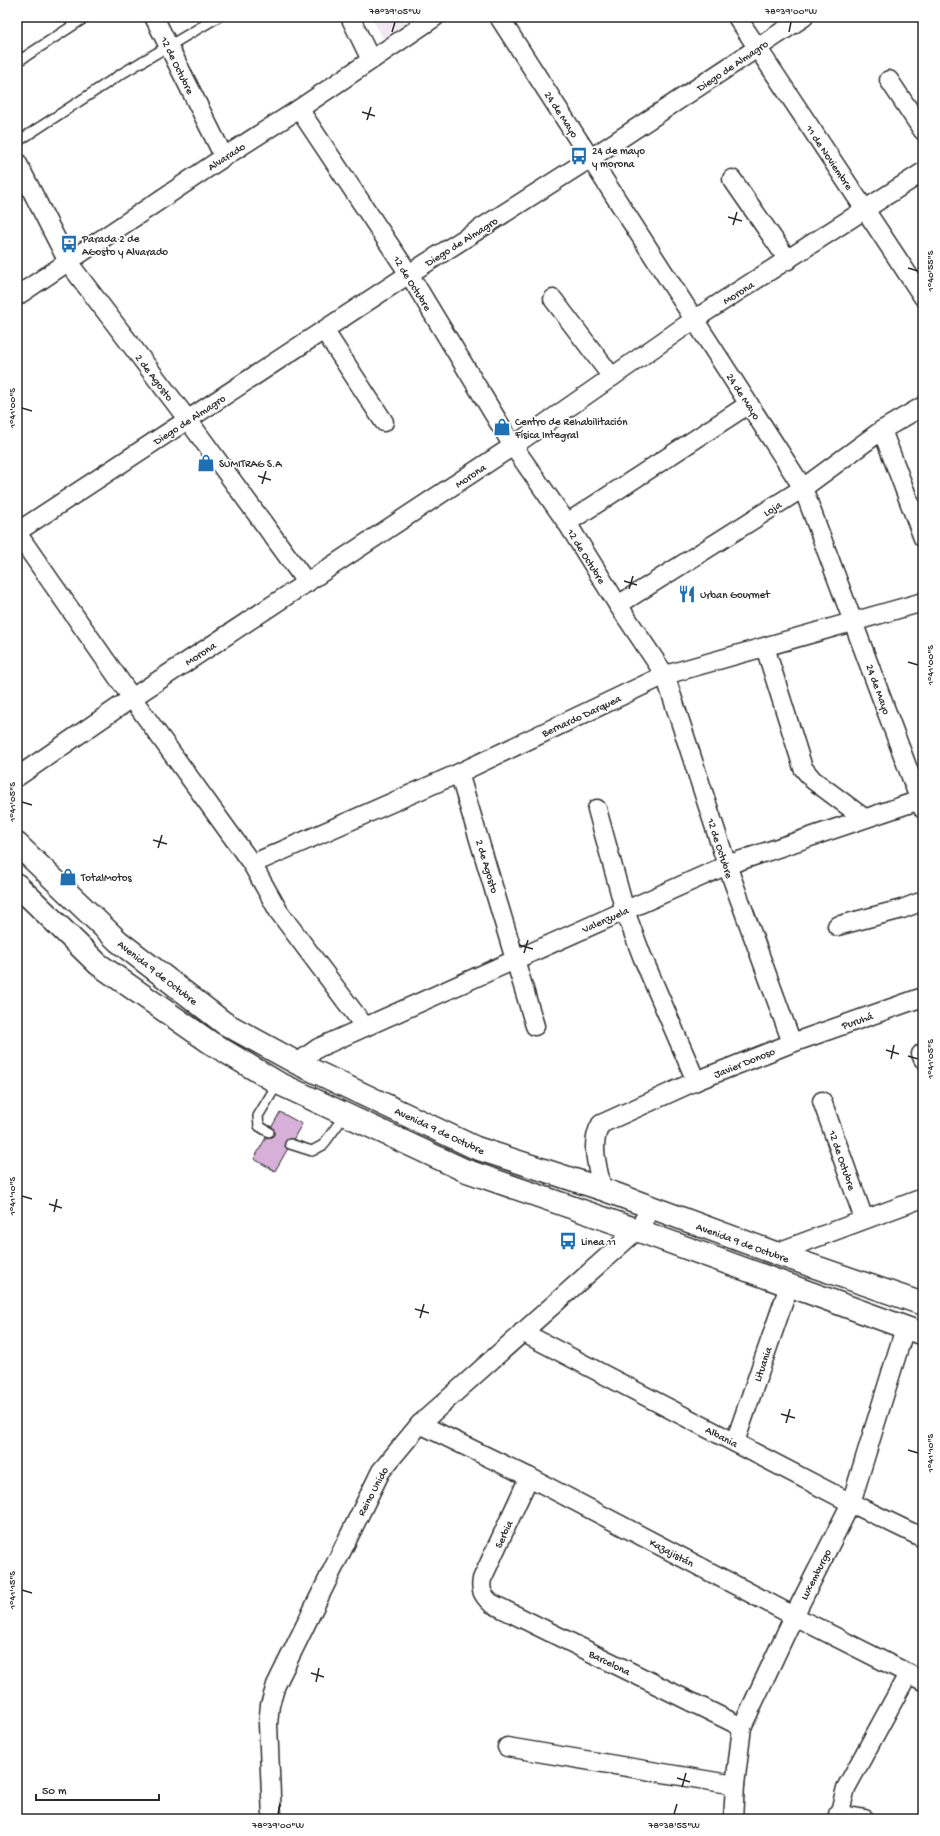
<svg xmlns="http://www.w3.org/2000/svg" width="940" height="1836" font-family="'Gochi Hand',sans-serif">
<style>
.built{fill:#f3e7f4}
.building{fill:#d6b0d9;stroke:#2b2b2b}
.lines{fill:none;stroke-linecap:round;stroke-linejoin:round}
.lane-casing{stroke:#2b2b2b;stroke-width:12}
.street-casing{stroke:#2b2b2b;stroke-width:21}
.primary-casing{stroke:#2b2b2b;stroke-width:25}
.lane{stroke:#fff;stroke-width:9}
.street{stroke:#fff;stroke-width:18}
.primary{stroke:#fff;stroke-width:22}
.ticks{fill:none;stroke:#2b2b2b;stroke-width:1.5}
.labels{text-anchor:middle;stroke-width:3.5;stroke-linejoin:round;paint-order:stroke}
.street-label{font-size:11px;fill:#2b2b2b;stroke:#fff}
.poi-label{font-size:11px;fill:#2b2b2b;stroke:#fff;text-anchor:start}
.neatline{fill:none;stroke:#2b2b2b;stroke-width:1.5}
.ticks-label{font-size:10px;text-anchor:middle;fill:#2b2b2b}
</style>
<rect width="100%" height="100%" fill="#fff"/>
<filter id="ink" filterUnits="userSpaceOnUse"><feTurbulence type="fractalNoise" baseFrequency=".025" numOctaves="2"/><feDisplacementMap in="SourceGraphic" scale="8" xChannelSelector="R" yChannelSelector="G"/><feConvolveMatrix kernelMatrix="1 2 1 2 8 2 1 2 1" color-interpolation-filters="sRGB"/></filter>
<g filter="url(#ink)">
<!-- built -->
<polygon class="built" points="371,17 414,17 383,38"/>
<!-- building -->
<polygon class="building" points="280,1112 302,1124 275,1171 254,1159"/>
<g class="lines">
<!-- lane casing -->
<g class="lane-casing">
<g id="lane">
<polyline points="17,62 86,17"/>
<polyline points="17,142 121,74 218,17"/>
<polyline points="269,1132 259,1126 258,1116 278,1083"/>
<polyline points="290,1144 312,1151 323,1145 345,1115"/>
</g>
</g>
<!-- street casing -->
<g class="street-casing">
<g id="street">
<polyline points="154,17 224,157"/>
<polyline points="350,17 371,60"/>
<polyline points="499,17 803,488 923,809"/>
<polyline points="737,17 923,297"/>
<polyline points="889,80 923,131"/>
<polyline points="299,109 409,274 513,446 567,523 618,605 665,675 727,865 792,1043"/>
<polyline points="17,162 68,262 188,420 307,583"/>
<polyline points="732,179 788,260"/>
<polyline points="17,296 224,157 299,109 435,17"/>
<polyline points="553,299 612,377"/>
<polyline points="324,330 384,422"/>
<polyline points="882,430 923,538"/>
<polyline points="567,523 749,404"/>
<polyline points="17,532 409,274 591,158 804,17"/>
<polyline points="17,533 132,698 252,864 279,912 365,1027"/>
<polyline points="618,605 803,488 882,430 923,406"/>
<polyline points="765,647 803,768 813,780 864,818"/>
<polyline points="459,773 535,1026"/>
<polyline points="17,777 132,698 513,446 695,319 923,172"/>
<polyline points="597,809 625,911 642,956 696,1081"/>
<polyline points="252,864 459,773 665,675 923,602"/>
<polyline points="837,926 902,909 923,901"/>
<polyline points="921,1054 923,1059"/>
<polyline points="297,1063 318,1048 727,865 923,799"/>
<polyline points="822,1101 864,1219"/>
<path d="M 602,1189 C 598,1167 589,1144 601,1124 L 696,1081 L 792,1043 L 923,997"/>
<polyline points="775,1253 923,1198"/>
<polyline points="522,1332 851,1503 923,1538"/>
<polyline points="420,1424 529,1477 794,1616 923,1681"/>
<polyline points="735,1442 789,1286"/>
<path d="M 529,1477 L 482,1579 C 480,1589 482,1595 491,1603 L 742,1727"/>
<polyline points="507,1747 735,1785"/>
<polyline points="838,1814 865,1819"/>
<polyline points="272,1819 268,1724 270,1705 276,1685 381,1471 420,1424 637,1230 651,1209"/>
<polyline points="733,1819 735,1785 742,1727 794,1616 851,1503 905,1328"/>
<polyline points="838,1819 846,1788 908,1674"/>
</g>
</g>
<!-- primary casing -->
<g class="primary-casing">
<g id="primary">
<polyline points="17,844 118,941 224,1023 297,1063 476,1148 602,1189 775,1253 923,1304"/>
<polyline points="17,885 98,964 211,1043 278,1083 464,1170 637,1230 923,1334"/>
</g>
</g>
<!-- lane -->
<use href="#lane" class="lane"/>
<!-- street -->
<use href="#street" class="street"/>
<!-- primary -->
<use href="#primary" class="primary"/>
</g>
</g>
<!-- ticks -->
<path class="ticks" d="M 392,32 L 395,22M 789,32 L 791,22M 362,112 L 375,116M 367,120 L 371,107M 728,217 L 742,221M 733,225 L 737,212M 908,268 L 918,271M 22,408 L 32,411M 258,476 L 271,480M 262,484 L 266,471M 624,581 L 637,585M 629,589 L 633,576M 908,662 L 918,665M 22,802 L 32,805M 153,840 L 167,844M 158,848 L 162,835M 519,945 L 533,949M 524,953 L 528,940M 886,1050 L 899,1054M 908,1056 L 918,1059M 891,1059 L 894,1045M 22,1196 L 32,1199M 49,1204 L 62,1208M 54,1212 L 57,1199M 415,1309 L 429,1313M 420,1318 L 424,1304M 781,1414 L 795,1418M 786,1423 L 790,1409M 908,1450 L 918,1453M 22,1590 L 32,1593M 311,1673 L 324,1677M 316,1682 L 319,1668M 677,1778 L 690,1782M 682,1787 L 686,1773M 278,1814 L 280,1804M 674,1814 L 677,1804"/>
<!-- icons -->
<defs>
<g id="bus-bare" transform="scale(1.38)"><path d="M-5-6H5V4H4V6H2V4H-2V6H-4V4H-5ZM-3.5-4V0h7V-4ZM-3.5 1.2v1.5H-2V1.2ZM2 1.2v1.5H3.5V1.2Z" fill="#1f6fb2" stroke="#fff" stroke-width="2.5" paint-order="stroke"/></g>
<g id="shop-bare" transform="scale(1.38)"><path d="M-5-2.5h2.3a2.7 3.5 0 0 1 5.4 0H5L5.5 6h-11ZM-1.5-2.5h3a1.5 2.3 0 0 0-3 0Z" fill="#1f6fb2" stroke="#fff" stroke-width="2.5" paint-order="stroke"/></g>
<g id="restaurant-bare" transform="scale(1.38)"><path d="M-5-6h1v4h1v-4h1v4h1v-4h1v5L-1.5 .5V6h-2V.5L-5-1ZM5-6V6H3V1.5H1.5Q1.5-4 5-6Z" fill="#1f6fb2" stroke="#fff" stroke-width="2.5" paint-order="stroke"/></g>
</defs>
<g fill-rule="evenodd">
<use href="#bus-bare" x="579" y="156"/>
<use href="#bus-bare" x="69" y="244"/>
<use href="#shop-bare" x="502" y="427"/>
<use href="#shop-bare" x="206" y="463"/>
<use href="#restaurant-bare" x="687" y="594"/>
<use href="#shop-bare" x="68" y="877"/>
<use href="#bus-bare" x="568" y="1241"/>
</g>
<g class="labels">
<!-- street labels -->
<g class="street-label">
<text transform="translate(178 65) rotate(64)" y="4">12 de Octubre</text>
<text transform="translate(732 65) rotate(-34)" y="4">Diego de Almagro</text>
<text transform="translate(562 114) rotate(57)" y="4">24 de Mayo</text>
<text transform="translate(226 156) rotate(-33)" y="4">Alvarado</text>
<text transform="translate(830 157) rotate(56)" y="4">11 de Noviembre</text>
<text transform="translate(461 241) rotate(-32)" y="4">Diego de Almagro</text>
<text transform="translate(413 283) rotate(58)" y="4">12 de Octubre</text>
<text transform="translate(738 292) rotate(-32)" y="4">Morona</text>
<text transform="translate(155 377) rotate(53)" y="4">2 de Agosto</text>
<text transform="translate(744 396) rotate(57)" y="4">24 de Mayo</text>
<text transform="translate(189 419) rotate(-33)" y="4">Diego de Almagro</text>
<text transform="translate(470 475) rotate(-34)" y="4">Morona</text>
<text transform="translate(772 508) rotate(-32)" y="4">Loja</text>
<text transform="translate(587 556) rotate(58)" y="4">12 de Octubre</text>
<text transform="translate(200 653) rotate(-33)" y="4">Morona</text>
<text transform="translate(879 689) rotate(70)" y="4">24 de Mayo</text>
<text transform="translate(581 715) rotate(-25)" y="4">Bernardo Darquea</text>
<text transform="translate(721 848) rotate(72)" y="4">12 de Octubre</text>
<text transform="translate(488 866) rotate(73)" y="4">2 de Agosto</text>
<text transform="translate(605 919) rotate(-24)" y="4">Valenzuela</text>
<text transform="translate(158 972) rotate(38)" y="4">Avenida 9 de Octubre</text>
<text transform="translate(857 1020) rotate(-19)" y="4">Puruhá</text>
<text transform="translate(744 1062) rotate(-22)" y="4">Javier Donoso</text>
<text transform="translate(440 1130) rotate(25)" y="4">Avenida 9 de Octubre</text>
<text transform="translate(843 1160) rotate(71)" y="4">12 de Octubre</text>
<text transform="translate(743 1242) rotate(20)" y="4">Avenida 9 de Octubre</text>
<text transform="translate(762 1364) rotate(-71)" y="4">Lituania</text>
<text transform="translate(722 1436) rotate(27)" y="4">Albania</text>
<text transform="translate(372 1491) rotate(-62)" y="4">Reino Unido</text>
<text transform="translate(503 1534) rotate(-65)" y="4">Serbia</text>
<text transform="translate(672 1552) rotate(28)" y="4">Kazajistán</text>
<text transform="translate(815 1574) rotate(-63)" y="4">Luxemburgo</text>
<text transform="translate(610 1662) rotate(26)" y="4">Barcelona</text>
</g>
<!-- poi labels -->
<g class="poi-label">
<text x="592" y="154">24 de mayo<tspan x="592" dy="13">y morona</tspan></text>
<text x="82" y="242">Parada 2 de<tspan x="82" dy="13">AGosto y Alvarado</tspan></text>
<text x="515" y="425">Centro de Rehabilitación<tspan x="515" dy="13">Física Integral</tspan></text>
<text x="219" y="467">SUMITRAG S.A</text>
<text x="700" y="598">Urban Gourmet</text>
<text x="81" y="881">TotalMotos</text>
<text x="581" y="1245">Linea 11</text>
</g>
</g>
<!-- margin -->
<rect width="940" height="1836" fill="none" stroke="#fff" stroke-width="44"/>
<!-- scale -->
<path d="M36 1794v6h123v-6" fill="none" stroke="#2b2b2b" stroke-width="2"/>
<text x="42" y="1794" font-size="12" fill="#2b2b2b" stroke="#ffffff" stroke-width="3" paint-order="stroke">50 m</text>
<rect x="22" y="22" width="896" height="1792" class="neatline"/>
<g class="ticks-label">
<text x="395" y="14">78°39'05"W</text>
<text x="791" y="14">78°39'00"W</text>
<text transform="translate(929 271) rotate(-90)" y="4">1°40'55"S</text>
<text transform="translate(11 408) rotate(-90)" y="4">1°41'00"S</text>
<text transform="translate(929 665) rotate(-90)" y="4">1°41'00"S</text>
<text transform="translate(11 802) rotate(-90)" y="4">1°41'05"S</text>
<text transform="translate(929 1059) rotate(-90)" y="4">1°41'05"S</text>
<text transform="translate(11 1196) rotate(-90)" y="4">1°41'10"S</text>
<text transform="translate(929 1453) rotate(-90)" y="4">1°41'10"S</text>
<text transform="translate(11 1590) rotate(-90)" y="4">1°41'15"S</text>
<text x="278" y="1828">78°39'00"W</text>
<text x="674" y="1828">78°38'55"W</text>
</g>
</svg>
